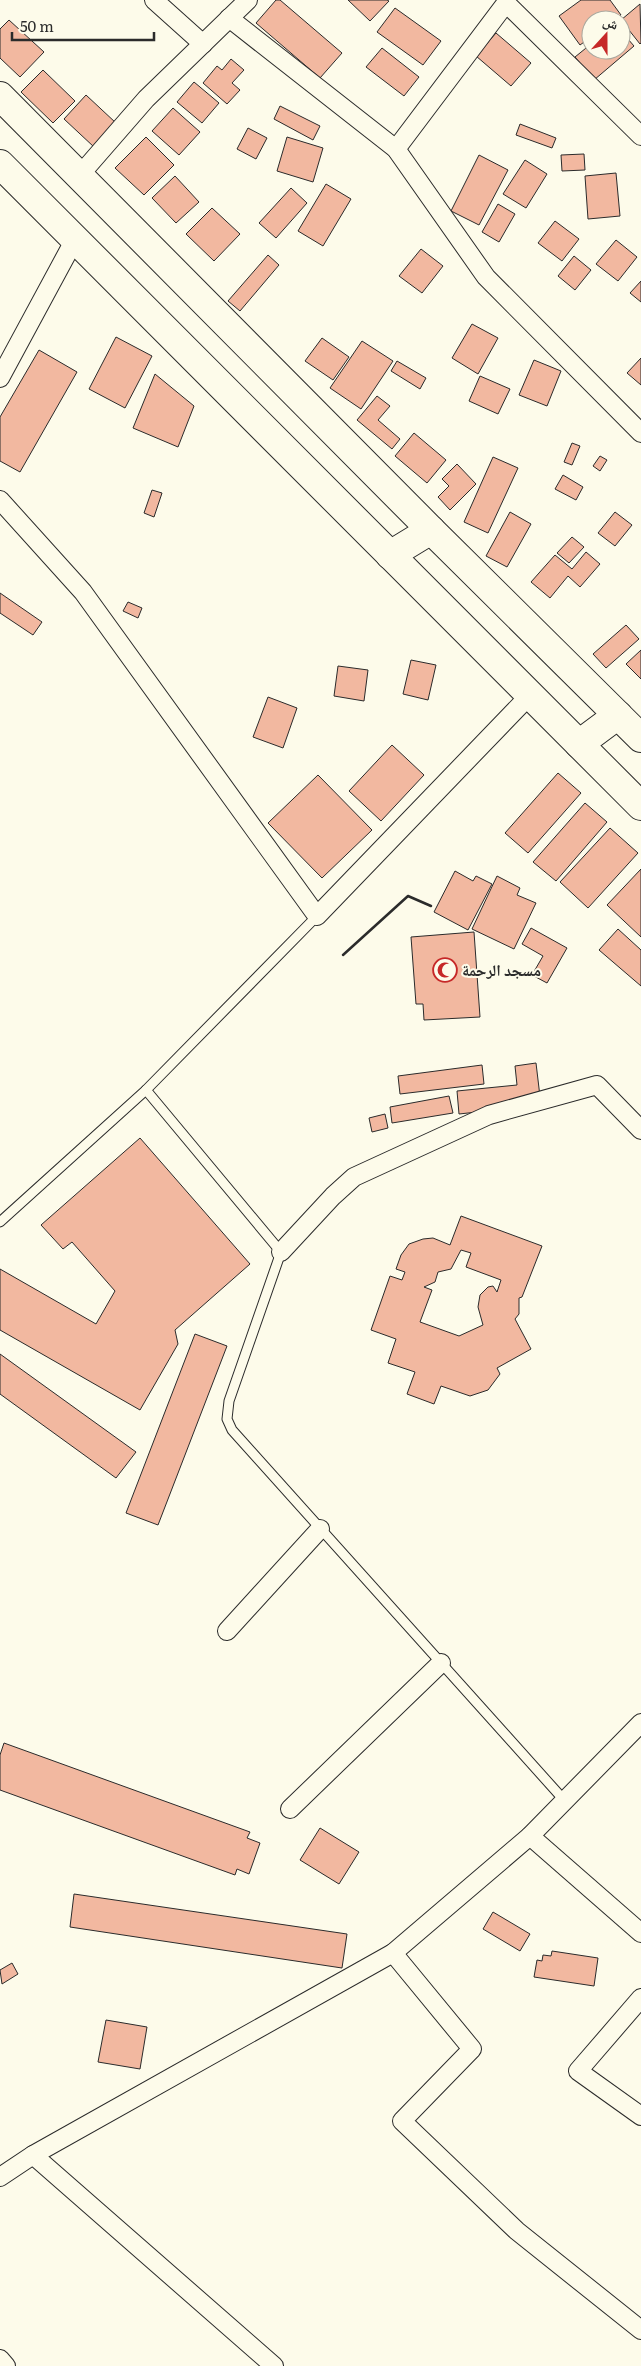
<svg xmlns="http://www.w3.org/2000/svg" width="641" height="2366" font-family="Literata,'Noto Naskh Arabic',serif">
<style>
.building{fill:#f2b8a0;stroke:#2b2b2b;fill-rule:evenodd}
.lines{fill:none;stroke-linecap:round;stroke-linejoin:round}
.lane-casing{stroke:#2b2b2b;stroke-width:11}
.street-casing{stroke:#2b2b2b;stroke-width:20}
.primary-casing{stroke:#2b2b2b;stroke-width:30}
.lane{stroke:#fdfbea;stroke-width:9}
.street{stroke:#fdfbea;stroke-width:18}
.primary{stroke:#fdfbea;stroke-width:28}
.wall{stroke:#2b2b2b;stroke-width:2.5}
.labels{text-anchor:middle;stroke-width:4;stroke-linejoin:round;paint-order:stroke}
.poi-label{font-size:16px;font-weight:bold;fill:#2b2b2b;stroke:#fdfbea;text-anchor:start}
</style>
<rect width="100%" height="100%" fill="#fdfbea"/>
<!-- building -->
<g class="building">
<polygon points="276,0 280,0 342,53 320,78 256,23"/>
<polygon points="348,0 387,0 389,1 370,21"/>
<polygon points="581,0 610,0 621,15 614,20 591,20 591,37 580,45 559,16"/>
<polygon points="640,4 641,43 640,44 621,20"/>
<polygon points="395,8 441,41 423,65 377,32"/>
<polygon points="9,20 44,52 20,77 0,58 0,29"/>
<polygon points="621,31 634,46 594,80 575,57 591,44 591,50 621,50"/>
<polygon points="496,33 531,63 511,86 476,56"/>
<polygon points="382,48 419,77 404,96 366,67"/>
<polygon points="231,59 244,70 232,83 240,90 227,104 203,83 217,66 222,70"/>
<polygon points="43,70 75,101 53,123 21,92"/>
<polygon points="194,82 219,103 202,123 177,102"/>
<polygon points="86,95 116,123 94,147 64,119"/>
<polygon points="280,106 320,126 313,140 274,119"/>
<polygon points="173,108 200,132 179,155 152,131"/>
<polygon points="520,124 556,138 552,148 516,135"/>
<polygon points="248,128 267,138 256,159 237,149"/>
<polygon points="146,137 174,165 144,195 115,168"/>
<polygon points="287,137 323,148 313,182 277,171"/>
<polygon points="584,154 585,170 562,171 561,155"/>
<polygon points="479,155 508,170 479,225 451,211"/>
<polygon points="525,160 547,174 526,208 503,194"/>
<polygon points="616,173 620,216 588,219 585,176"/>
<polygon points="175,176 199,202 176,223 152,198"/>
<polygon points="326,184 351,199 323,246 298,231"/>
<polygon points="291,188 307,203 276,238 259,223"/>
<polygon points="498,204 515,214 499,242 482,232"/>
<polygon points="212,208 240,234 214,261 186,234"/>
<polygon points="555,221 579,239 562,261 538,243"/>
<polygon points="616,240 637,257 618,281 596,264"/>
<polygon points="421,249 443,266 422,293 399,276"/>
<polygon points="268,255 279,265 240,311 228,301"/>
<polygon points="574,256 591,270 575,290 558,276"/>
<polygon points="641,281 641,302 630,293"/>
<polygon points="472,324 498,338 478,374 452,358"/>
<polygon points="116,337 152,356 125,408 89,389"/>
<polygon points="322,338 349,357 333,380 305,361"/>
<polygon points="362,341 393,361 361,409 330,388"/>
<polygon points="39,350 77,372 20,472 0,461 0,417"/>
<polygon points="641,358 641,385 627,373"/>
<polygon points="534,360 561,371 547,406 519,395"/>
<polygon points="397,361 426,378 420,389 391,371"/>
<polygon points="155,374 194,406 178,447 133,428"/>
<polygon points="480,376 510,389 498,414 469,401"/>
<polygon points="377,396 390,406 378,420 400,439 392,449 357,420"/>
<polygon points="414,433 446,460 427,483 395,456"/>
<polygon points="572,443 580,446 572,465 564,462"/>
<polygon points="600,456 607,460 600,471 593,466"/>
<polygon points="493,457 518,468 488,533 464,522"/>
<polygon points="457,464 476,484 450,510 438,497 449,486 442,479"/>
<polygon points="563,475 583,487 576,500 555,489"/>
<polygon points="152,490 162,493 154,517 144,513"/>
<polygon points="510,512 531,524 507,567 486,556"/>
<polygon points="615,512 632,525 615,546 598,533"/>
<polygon points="572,537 584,547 569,563 557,553"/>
<polygon points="586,552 600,564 580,587 568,576 550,598 531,582 555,555 572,569"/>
<polygon points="0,593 42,622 33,635 0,613"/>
<polygon points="128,602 142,608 138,618 123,611"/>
<polygon points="626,625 639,639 606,668 593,654"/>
<polygon points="641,650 641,679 626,664"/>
<polygon points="411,660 436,665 428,700 403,694"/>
<polygon points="338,666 368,670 364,701 334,696"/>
<polygon points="268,697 297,708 283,748 253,737"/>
<polygon points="392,745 424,775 381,821 349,791"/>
<polygon points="558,773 581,793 528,853 505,833"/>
<polygon points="318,775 372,830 322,878 268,823"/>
<polygon points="585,803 607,822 556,881 533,862"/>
<polygon points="610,828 638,853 588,908 560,882"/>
<polygon points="641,869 641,937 607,905"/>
<polygon points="455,871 473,881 476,876 492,884 468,930 434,912"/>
<polygon points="497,876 520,888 517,895 536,903 514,949 472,929"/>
<polygon points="531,928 567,948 547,983 532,975 543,956 522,944"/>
<polygon points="618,929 641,950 641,986 599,950"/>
<polygon points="474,932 480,1017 424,1020 423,1004 416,1004 411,937"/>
<polygon points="536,1063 541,1105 459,1114 457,1091 517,1085 515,1066"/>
<polygon points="482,1065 484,1084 400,1094 398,1076"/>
<polygon points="449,1096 453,1113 392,1123 390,1107"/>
<polygon points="385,1114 388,1128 372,1132 369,1118"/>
<polygon points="140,1138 250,1264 175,1330 178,1344 140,1410 0,1330 0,1269 96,1324 115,1291 72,1242 63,1249 41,1225"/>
<path d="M 461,1216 L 542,1246 L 522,1297 L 519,1298 L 519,1314 L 515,1319 L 531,1349 L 497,1368 L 500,1374 L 488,1390 L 470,1396 L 441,1386 L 434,1404 L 407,1394 L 415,1372 L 388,1363 L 396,1339 L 371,1330 L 390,1276 L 402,1280 L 405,1272 L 396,1269 L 401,1255 L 409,1244 L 423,1239 L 433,1238 L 450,1245 ZM 461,1250 L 471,1253 L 466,1267 L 501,1280 L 497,1292 L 493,1286 L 488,1287 L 480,1295 L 478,1307 L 483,1325 L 459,1336 L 420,1322 L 432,1290 L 424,1287 L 435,1282 L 438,1272 L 451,1269 Z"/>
<polygon points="195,1334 227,1346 158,1525 126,1513"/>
<polygon points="0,1354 136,1452 116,1478 0,1394"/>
<polygon points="4,1743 250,1832 247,1838 260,1843 249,1874 237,1869 235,1875 0,1790 0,1755"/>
<polygon points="320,1828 359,1852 339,1884 300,1860"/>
<polygon points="74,1894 347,1934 342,1968 70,1927"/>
<polygon points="493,1912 530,1934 520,1951 483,1929"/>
<polygon points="552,1951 598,1958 594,1986 534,1977 537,1960 542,1961 543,1955 551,1956"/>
<polygon points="12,1963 18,1974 2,1984 0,1970"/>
<polygon points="106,2020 147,2027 140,2069 98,2062"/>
</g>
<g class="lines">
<!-- lane casing -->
<g class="lane-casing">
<g id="lane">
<polyline points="146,1090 281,1252 229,1401 227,1419 232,1430 564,1800"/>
<polyline points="0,1222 146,1090 317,916"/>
</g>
</g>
<!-- street casing -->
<g class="street-casing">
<g id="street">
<polyline points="154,0 203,44"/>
<polyline points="229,18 396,149 486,277 641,433"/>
<polyline points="396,149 506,3 641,136"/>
<polyline points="79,176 146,99 248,0"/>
<polyline points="0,378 75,239"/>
<polyline points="0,500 83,592 317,916 530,695"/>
<polyline points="281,1252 333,1196 354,1177 489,1115 597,1085 641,1130"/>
<polyline points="227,1631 320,1529"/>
<polyline points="290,1809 441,1663"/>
<polyline points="530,1836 641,1933"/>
<polyline points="393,1953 472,2049 402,2121 517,2231 641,2330"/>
<polyline points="641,1998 578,2071 641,2116"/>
<polyline points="33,2155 274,2366"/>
<polyline points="0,2177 33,2155 393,1953 530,1836 641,1723"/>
<polyline points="0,2359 6,2366"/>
</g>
</g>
<!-- primary casing -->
<g class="primary-casing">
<g id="primary">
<polyline points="0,96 431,530 641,738"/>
<polyline points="0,164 641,806"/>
<polyline points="390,555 431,530"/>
<polyline points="579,744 618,715"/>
</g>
</g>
<!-- lane -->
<use href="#lane" class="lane"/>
<!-- street -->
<use href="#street" class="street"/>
<!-- primary -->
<use href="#primary" class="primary"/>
<!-- wall -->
<polyline class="wall" points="343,955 408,896 431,906"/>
</g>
<!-- icons -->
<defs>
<g id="mosque-ring" transform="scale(1.25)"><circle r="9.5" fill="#fdfbea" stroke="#c62828" stroke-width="1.5"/><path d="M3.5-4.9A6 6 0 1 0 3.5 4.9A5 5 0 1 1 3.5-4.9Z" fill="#c62828"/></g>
</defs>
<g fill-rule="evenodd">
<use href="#mosque-ring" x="445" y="970"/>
</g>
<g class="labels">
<!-- poi labels -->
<g class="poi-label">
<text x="462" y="976">مسجد الرحمة</text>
</g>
</g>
<!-- north arrow -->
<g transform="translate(606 35) rotate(21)"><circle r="24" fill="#fdfbea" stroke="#a9a89e"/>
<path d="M0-4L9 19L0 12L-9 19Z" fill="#c62828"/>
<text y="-8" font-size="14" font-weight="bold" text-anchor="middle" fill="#2b2b2b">ش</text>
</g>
<!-- scale -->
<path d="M12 32v8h142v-8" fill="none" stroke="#2b2b2b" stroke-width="2.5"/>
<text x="20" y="32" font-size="15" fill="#2b2b2b" stroke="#fdfbea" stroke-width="4" paint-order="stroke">50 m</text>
</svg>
